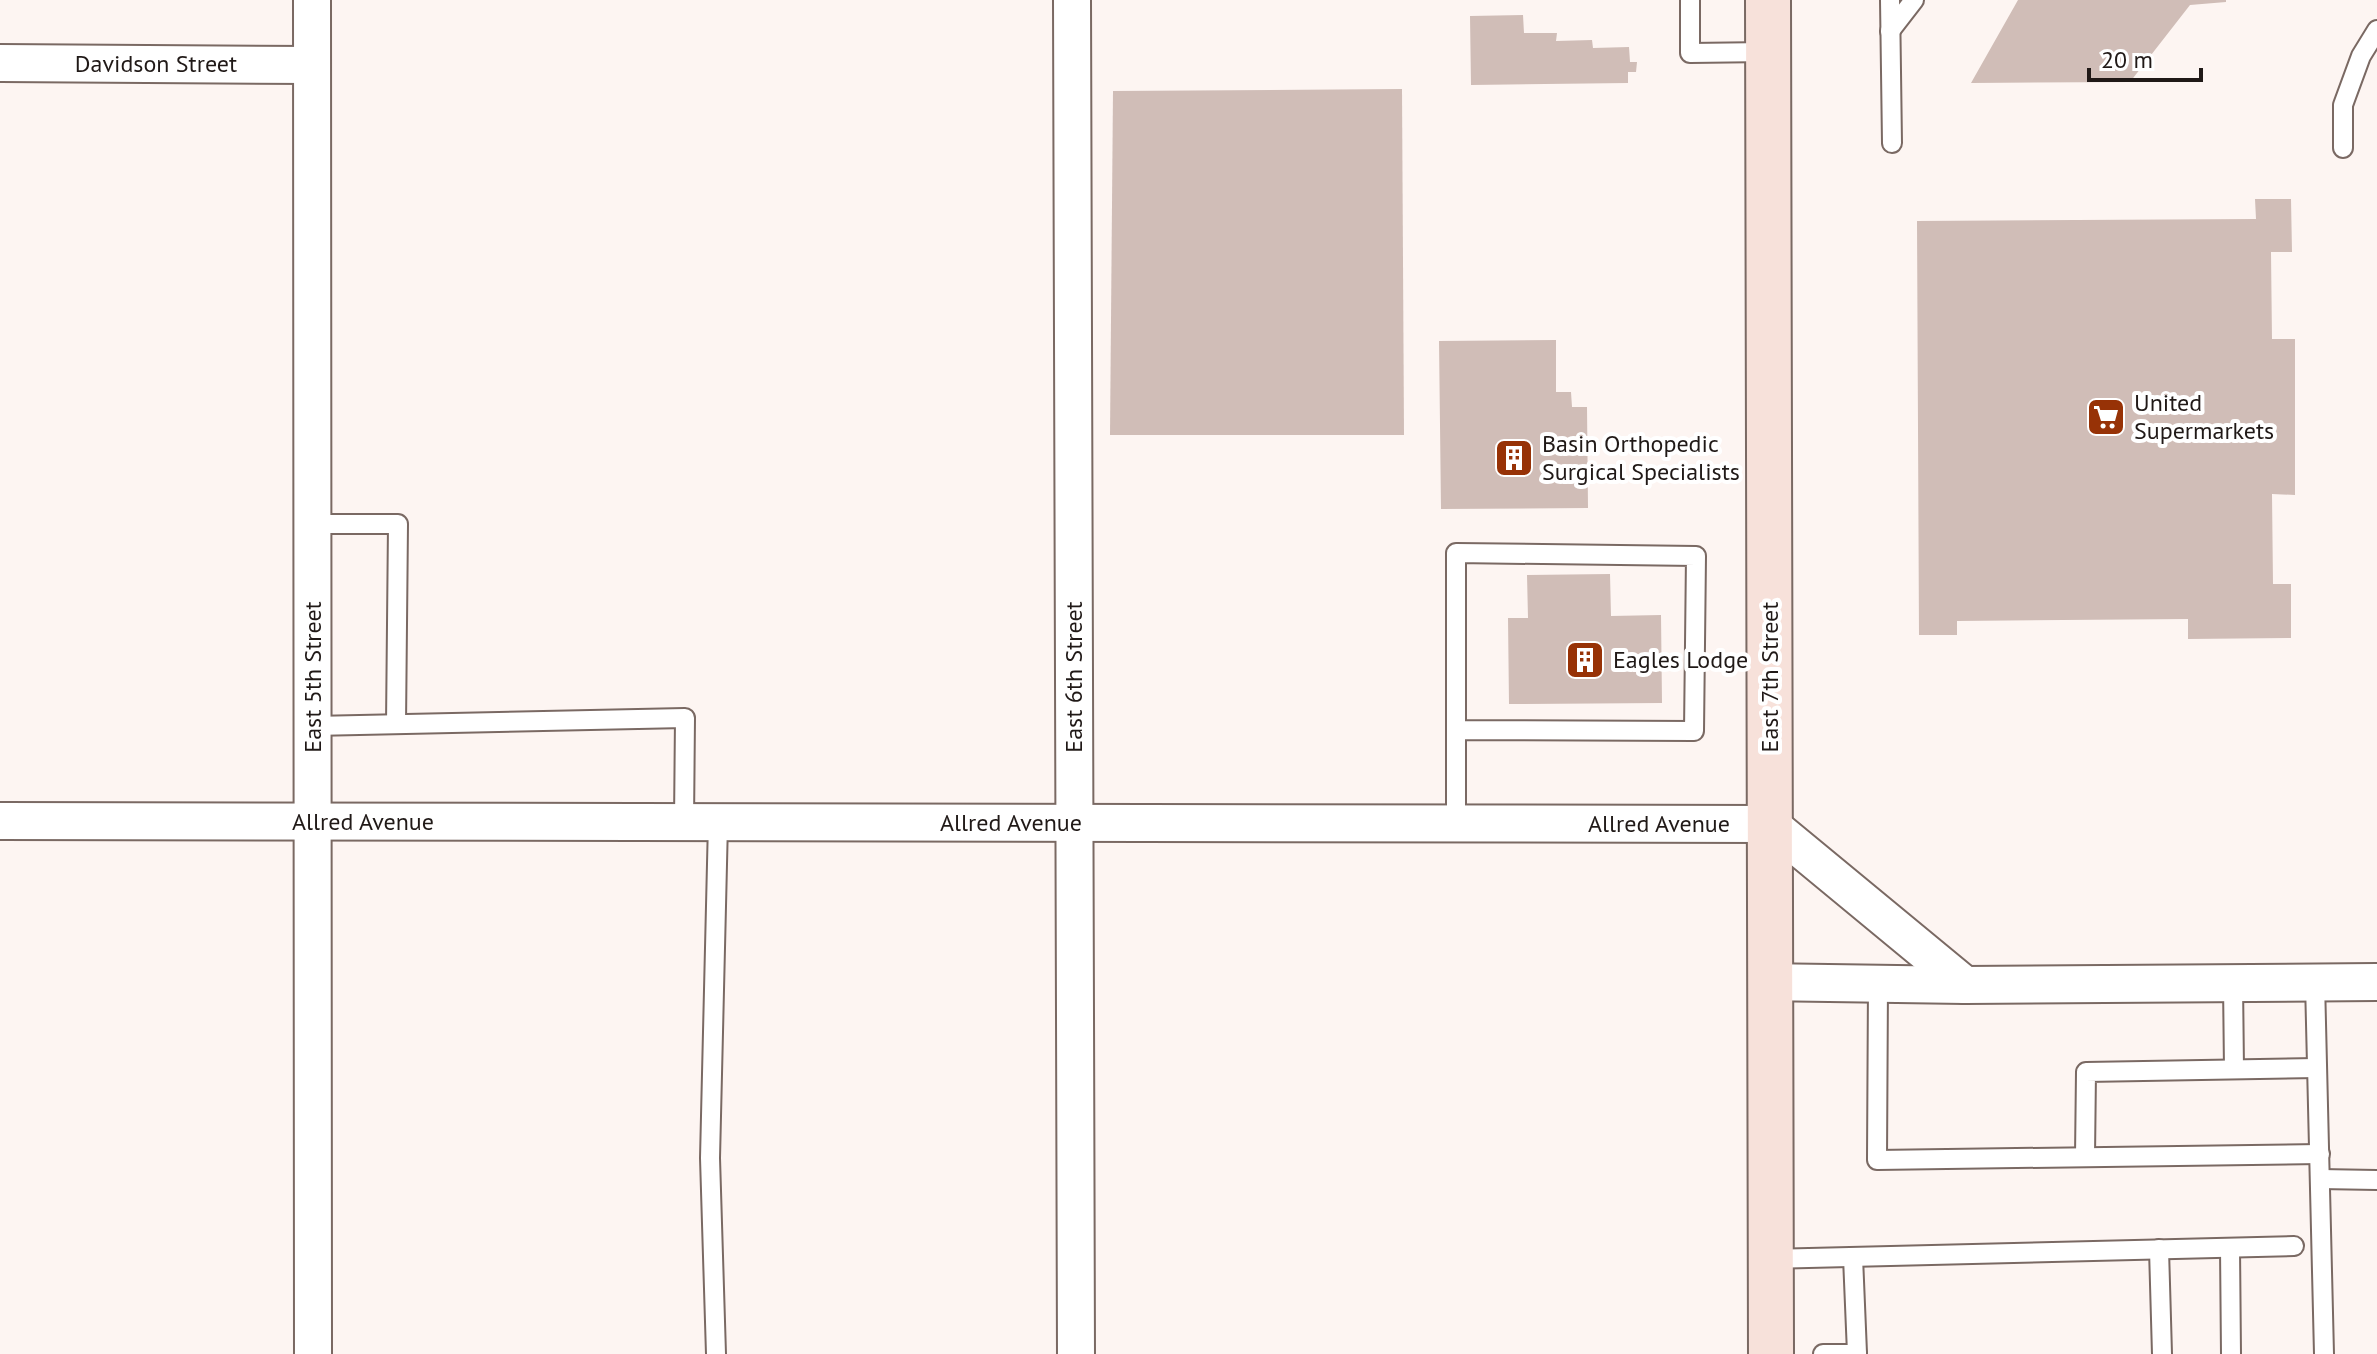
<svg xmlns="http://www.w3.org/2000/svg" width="2377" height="1354" font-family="'PT Sans',sans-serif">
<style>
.building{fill:#d0bdb7}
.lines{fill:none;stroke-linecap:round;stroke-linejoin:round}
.lane-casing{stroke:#7a6963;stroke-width:22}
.street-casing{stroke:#7a6963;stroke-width:40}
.secondary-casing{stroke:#7a6963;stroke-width:48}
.lane{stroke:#fff;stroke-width:18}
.street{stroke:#fff;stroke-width:36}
.secondary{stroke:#f7e1da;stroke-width:44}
.labels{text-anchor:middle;stroke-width:8;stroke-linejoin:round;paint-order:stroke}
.street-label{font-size:24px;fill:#201917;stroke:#fff}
.poi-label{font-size:24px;fill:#201917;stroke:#fff;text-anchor:start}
</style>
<rect width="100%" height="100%" fill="#fdf5f2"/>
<!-- building -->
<g class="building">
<polygon points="2018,0 2226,0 2226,2 2190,5 2130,82 1971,83"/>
<polygon points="1523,15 1524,33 1557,33 1556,41 1592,40 1593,48 1629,47 1630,62 1637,62 1636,72 1628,72 1628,83 1471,85 1470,16"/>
<polygon points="1402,89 1404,435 1110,435 1113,91"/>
<polygon points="2255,199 2291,199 2292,252 2271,252 2272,339 2295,339 2295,495 2272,494 2273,584 2291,584 2291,638 2188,639 2188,619 1957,621 1957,635 1919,635 1917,221 2256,219"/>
<polygon points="1556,340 1556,392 1571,392 1572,407 1587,407 1588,508 1441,509 1439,341"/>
<polygon points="1610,574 1611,616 1661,615 1662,703 1509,704 1508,618 1528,618 1527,575"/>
</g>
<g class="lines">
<!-- lane casing -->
<g class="lane-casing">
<g id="lane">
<polyline points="1690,0 1690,53 1768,52"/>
<polyline points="1890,0 1892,143"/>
<polyline points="1890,31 1914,0"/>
<polyline points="2343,148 2343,105 2361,56 2377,30"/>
<polyline points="312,524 398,524 396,724"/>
<polyline points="313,726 685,718 684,822"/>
<polyline points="1456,823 1456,553 1696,556 1694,731 1456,730"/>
<polyline points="2315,982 2324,1354"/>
<polyline points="2233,983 2234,1069"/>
<polyline points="1878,984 1877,1160 2320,1154"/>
<polyline points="2085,1156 2086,1072 2317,1068"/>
<polyline points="2320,1179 2377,1180"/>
<polyline points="2230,1248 2231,1354"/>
<polyline points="2159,1249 2162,1354"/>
<polyline points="1853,1257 1857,1353"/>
<polyline points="1770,1259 2294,1246"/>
<polyline points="716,1354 710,1158 718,822"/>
<polyline points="1823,1354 1857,1354"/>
</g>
</g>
<!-- street casing -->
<g class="street-casing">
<g id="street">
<polyline points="312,0 313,1354"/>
<polyline points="1072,0 1076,1354"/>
<polyline points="0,63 312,65"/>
<polyline points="0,821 1770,824 1965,985 2377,982"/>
<polyline points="1769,982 1965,985"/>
</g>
</g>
<!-- secondary casing -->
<g class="secondary-casing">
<polyline id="secondary" points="1768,0 1771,1354"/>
</g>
<!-- lane -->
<use href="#lane" class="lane"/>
<!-- street -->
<use href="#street" class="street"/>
<!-- secondary -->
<use href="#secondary" class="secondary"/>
</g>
<!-- icons -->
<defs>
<g id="supermarket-square" transform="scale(2)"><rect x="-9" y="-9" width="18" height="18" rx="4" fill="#973206" stroke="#fff"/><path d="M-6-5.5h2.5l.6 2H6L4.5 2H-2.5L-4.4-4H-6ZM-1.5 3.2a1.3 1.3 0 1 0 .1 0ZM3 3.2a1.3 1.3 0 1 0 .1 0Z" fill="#fff"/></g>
<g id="building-square" transform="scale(2)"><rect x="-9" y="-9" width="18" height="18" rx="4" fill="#973206" stroke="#fff"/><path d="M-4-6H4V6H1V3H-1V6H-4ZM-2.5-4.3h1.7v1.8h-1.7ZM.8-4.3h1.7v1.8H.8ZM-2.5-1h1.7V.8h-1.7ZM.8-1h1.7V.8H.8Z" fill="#fff"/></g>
</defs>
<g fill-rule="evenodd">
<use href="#supermarket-square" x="2106" y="417"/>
<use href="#building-square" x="1514" y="458"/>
<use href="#building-square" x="1585" y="660"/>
</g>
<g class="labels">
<!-- street labels -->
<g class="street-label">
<text x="156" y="72">Davidson Street</text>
<text transform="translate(313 677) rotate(-90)" y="8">East 5th Street</text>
<text transform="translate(1074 677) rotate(-90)" y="8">East 6th Street</text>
<text transform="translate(1770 677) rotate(-90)" y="8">East 7th Street</text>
<text x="363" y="830">Allred Avenue</text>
<text x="1011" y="831">Allred Avenue</text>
<text x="1659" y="832">Allred Avenue</text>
</g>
<!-- poi labels -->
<g class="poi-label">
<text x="2134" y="411">United<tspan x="2134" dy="28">Supermarkets</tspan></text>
<text x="1542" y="452">Basin Orthopedic<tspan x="1542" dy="28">Surgical Specialists</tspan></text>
<text x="1613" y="668">Eagles Lodge</text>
</g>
</g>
<!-- scale -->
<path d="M2089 68v12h112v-12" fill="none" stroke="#201917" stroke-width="4"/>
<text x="2101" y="68" font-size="24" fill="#201917" stroke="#ffffff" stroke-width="6" paint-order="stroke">20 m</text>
</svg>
